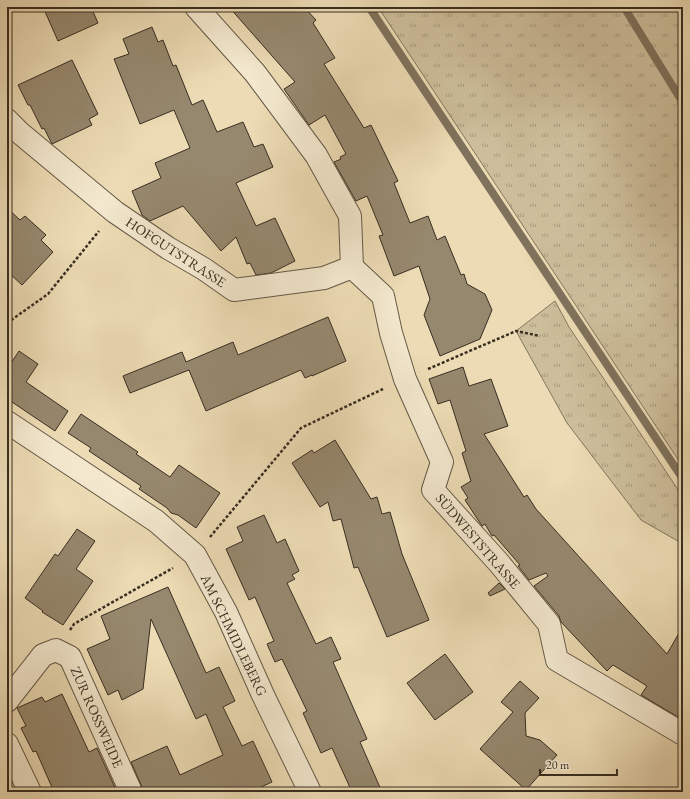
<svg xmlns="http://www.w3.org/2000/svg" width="690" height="799" font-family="'EB Garamond',serif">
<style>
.grass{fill:url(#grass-tufts);stroke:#82765e}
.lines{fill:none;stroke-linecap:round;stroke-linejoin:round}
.stream{stroke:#7f725c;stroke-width:8}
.building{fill:#96886e;stroke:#382e22}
.minor-casing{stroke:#655946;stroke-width:24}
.path{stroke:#382e22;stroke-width:2.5;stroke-dasharray:3 2;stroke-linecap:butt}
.minor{stroke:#f3e8ce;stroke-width:22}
.labels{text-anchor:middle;stroke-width:3;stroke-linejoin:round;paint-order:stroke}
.street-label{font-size:14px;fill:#382e22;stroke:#f3e8ce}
</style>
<defs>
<pattern id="grass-tufts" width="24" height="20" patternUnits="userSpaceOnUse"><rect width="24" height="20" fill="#cdbe9b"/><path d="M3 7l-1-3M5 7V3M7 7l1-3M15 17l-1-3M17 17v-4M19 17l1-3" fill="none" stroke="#a79b7e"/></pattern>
</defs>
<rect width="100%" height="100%" fill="#ecdbb4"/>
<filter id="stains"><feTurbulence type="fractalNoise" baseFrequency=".005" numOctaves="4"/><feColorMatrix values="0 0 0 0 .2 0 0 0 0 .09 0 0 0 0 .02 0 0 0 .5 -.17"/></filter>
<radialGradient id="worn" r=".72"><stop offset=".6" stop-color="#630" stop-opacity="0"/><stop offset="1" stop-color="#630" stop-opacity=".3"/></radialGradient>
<!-- grass -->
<g class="grass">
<polygon points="378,7 683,7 683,467"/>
<polygon points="555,301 569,327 683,497 683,544 641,520 567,423 516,331"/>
</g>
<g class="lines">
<!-- stream -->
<g class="stream">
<polyline points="369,7 683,479"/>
<polyline points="624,7 683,103"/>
</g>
</g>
<!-- building -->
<g class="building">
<polygon points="43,7 91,7 98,23 58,41"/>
<polygon points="229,7 304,7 316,20 313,23 335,58 324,64 364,128 371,125 398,181 394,183 410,223 428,216 437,240 445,236 461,275 464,274 467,284 485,294 492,310 480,339 440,356 424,315 430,299 419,266 394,276 379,236 383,235 367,196 356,201 334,162 341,159 340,157 346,154 325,115 309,125 284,89 295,82"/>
<polygon points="152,27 158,42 163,40 173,66 176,65 192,105 203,100 217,132 243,122 254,147 263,144 273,167 236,183 256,226 275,218 295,261 271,273 256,275 250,263 247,264 236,237 221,251 183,206 150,221 142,215 132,191 161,178 155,163 190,148 174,110 140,124 114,59 129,54 123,39"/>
<polygon points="72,60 98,114 89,119 92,125 52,144 44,128 42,129 30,105 28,105 18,85"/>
<polygon points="7,208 20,220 25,216 46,235 41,240 53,252 22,285 7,271"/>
<polygon points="328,317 346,361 312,376 312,375 305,378 301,370 206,411 189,370 130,393 123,376 182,352 186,362 233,342 238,355"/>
<polygon points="19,351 38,364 26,382 68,411 55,431 12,402 7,409 7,369"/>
<polygon points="463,367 469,386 491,379 508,426 484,434 524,497 527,495 536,509 667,654 683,626 683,720 641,695 647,686 613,665 607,671 561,622 559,616 534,586 548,576 546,573 529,580 518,566 520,565 494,535 492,536 485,524 482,526 465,500 468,498 461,487 471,481 462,453 466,451 450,400 438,404 429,379"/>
<polygon points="81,414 138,452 136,454 170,477 179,465 220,493 196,528 178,515 171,513 167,508 139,489 141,486 89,451 91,448 68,433"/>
<polygon points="335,440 371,499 377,497 382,514 390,512 402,554 429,620 387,637 358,567 354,568 341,519 333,521 328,502 320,507 292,463 312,450 314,453"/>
<polygon points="264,515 277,543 285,539 299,571 292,575 295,579 287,583 316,644 331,637 341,659 333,662 367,739 360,742 382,792 352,792 332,748 321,753 303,713 307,711 282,659 275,662 267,644 274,641 255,597 249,600 226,549 243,541 237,527"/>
<polygon points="77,529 95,541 76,569 93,581 63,625 42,612 43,611 25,598 55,554 58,556"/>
<polygon points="499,583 505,589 490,596 488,593"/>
<polygon points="168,587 206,673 219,667 235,701 223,707 242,746 253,741 272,782 250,792 143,792 142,787 131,762 167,746 180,775 223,755 206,714 196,719 151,619 143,689 122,700 118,690 108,695 87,649 110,639 101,616"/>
<polygon points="445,654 473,692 435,720 407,683"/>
<polygon points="520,681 539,698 525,713 526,736 540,740 557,755 526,790 480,749 513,712 501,702"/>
<polygon points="62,694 89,752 97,748 117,792 54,792 36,751 33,752 21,728 26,726 17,708 42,697 45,702"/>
</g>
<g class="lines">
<!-- minor casing -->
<g class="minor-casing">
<g id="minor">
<polyline points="196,7 255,73 316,155 350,216 352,267"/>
<polyline points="7,120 20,133 115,212 168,248 204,269 234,290 324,278 352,267"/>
<polyline points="352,267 383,296 391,333 405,379 442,462 433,490 499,563 549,624 557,660 683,734"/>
<polyline points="7,422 156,521 195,555 226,612 263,695 310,792"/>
<polyline points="7,701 43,655 56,650 70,657 131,792"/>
<polyline points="7,744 30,792"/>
</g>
</g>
<!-- path -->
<g class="path">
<polyline points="7,323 48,294 99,231"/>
<polyline points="428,369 516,331 540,336"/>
<polyline points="210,537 301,428 383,389"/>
<polyline points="70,630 74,624 173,568"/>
</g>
<!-- minor -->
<use href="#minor" class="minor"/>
</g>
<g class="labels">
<!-- street labels -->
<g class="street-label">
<text transform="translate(176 252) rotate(33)" y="5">HOFGUTSTRASSE</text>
<text transform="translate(478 541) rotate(49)" y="5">SÜDWESTSTRASSE</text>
<text transform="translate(234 635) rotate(64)" y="5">AM SCHMIDLEBERG</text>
<text transform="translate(97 717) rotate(66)" y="5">ZUR ROSSWEIDE</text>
</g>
</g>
<!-- margin -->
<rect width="690" height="799" fill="none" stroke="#ecdbb4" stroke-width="24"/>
<rect x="8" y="8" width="674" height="783" fill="none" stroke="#382e22" stroke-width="2"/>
<rect x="12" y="12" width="666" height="775" fill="none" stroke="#382e22"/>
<!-- scale -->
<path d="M540 769v6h77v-6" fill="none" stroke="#382e22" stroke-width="2"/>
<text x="546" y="769" font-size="12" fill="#382e22" stroke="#f3e8ce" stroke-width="3" paint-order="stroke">20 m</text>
<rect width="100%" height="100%" filter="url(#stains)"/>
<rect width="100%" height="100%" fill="url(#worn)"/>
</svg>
